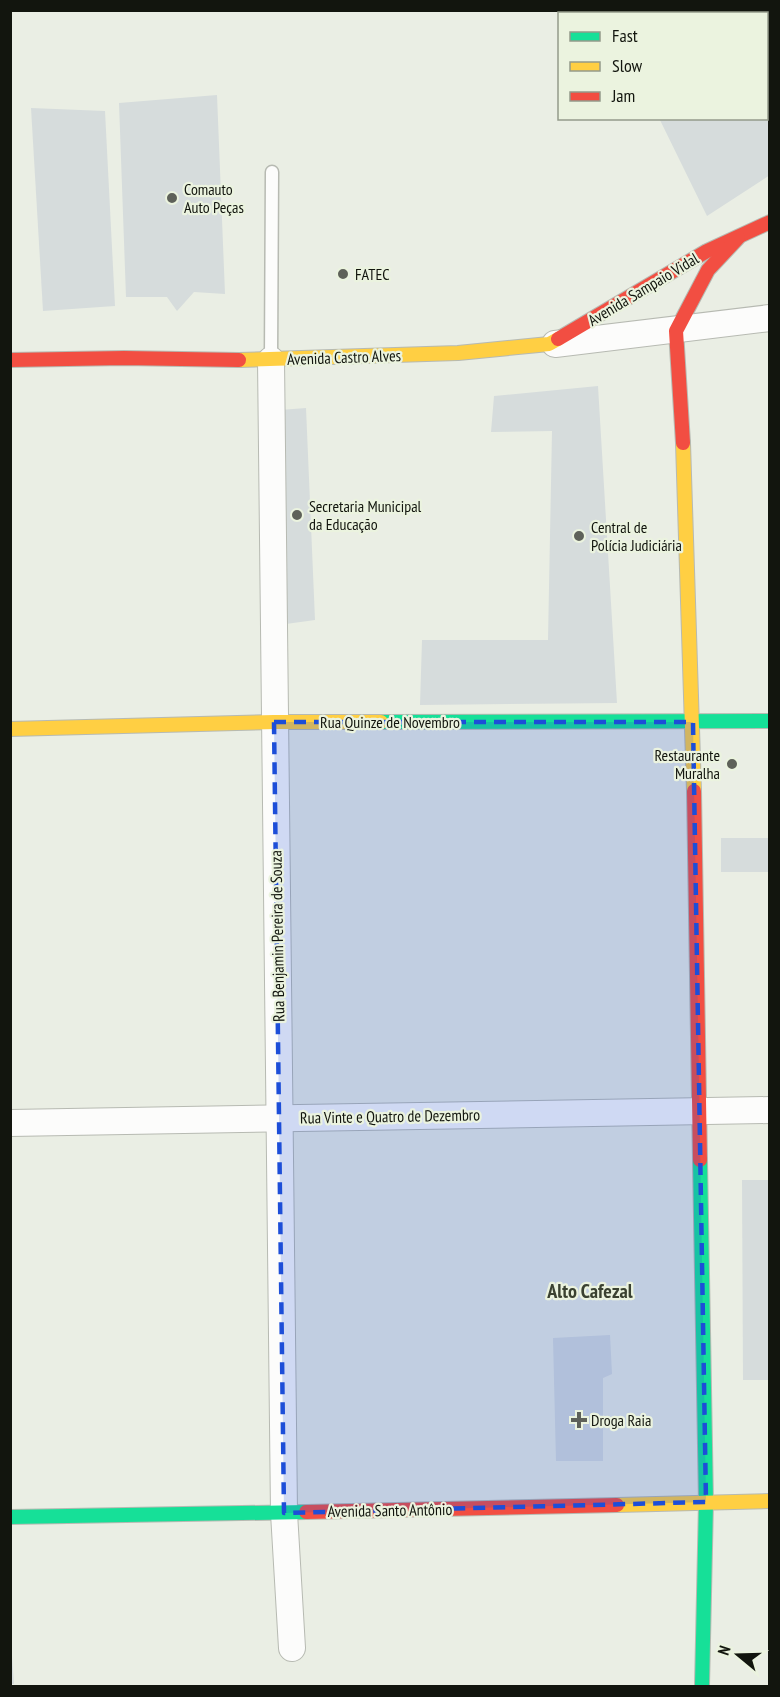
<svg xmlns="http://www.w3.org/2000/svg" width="780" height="1697" font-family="'PT Sans Narrow',sans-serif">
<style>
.building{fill:#d6dcdc}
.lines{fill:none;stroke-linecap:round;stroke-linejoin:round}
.lane-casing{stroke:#b7bab2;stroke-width:15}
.street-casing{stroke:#b7bab2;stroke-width:28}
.fast-casing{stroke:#b7bab2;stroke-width:16}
.slow-casing{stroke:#b7bab2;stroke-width:16}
.jam-casing{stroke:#b7bab2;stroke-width:16}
.lane{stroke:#fcfcfb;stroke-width:12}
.street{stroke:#fcfcfb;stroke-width:26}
.fast{stroke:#16e098;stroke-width:14}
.slow{stroke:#ffcf43;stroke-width:14}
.jam{stroke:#f24e42;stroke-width:14}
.marked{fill:#1d4ed8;fill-opacity:0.2;stroke:#1d4ed8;stroke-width:4.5;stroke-dasharray:12 8;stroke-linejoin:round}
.poi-dot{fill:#5e6159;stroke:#ebf3df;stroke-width:2}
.labels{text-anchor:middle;stroke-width:4.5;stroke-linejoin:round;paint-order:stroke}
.poi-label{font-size:16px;fill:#12150e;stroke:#ebf3df;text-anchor:start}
.street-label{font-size:16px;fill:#12150e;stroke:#ebf3df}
.quarter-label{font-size:20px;font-weight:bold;fill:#3a4131;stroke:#ebf3df}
</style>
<rect width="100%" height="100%" fill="#eaeee4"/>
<!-- building -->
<g class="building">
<polygon points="766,77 770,77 770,175 707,216 659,118 766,118"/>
<polygon points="217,95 225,294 194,292 177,311 167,297 126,297 119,103"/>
<polygon points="31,108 105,111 115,306 43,311"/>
<polygon points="598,386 617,703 420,705 422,640 548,640 552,431 491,432 494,396"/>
<polygon points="306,408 315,620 286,624 280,410"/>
<rect x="721" y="838" width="49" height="34"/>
<polygon points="742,1180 770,1180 770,1380 743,1380"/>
<polygon points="610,1335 612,1374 603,1378 603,1461 556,1461 553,1338"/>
<polygon points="10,1656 12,1656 14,1684 10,1684"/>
</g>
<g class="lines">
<!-- lane casing -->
<g class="lane-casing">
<polyline id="lane" points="271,359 272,172"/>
</g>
<!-- street casing -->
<g class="street-casing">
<g id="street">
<polyline points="555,344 770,318"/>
<polyline points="271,360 284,1513 292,1648"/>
<polyline points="10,1123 770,1110"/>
</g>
</g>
<!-- fast casing -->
<g class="fast-casing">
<g id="fast">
<polyline points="381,722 770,721"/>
<polyline points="700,1160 706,1502 702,1686"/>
<polyline points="10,1517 306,1512"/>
</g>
</g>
<!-- slow casing -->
<g class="slow-casing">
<g id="slow">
<polyline points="239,360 458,353 549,344 558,339"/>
<polyline points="683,443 694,791"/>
<polyline points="10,729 274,722 381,722"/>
<polyline points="617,1505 770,1501"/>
</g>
</g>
<!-- jam casing -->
<g class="jam-casing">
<g id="jam">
<polyline points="558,339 707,251 770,222"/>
<polyline points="10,360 124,358 239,360"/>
<polyline points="683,443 676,331 708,270 738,238"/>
<polyline points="694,791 700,1160"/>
<polyline points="306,1512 617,1505"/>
</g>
</g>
<!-- lane -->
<use href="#lane" class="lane"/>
<!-- street -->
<use href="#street" class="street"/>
<!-- fast -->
<use href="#fast" class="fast"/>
<!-- slow -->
<use href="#slow" class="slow"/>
<!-- jam -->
<use href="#jam" class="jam"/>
</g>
<!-- marked area -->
<path class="marked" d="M 274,722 L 693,722 L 706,1502 L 284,1513 Z"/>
<!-- markers -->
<g class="poi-dot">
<circle cx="172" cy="198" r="6"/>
<circle cx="343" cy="274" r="6"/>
<circle cx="297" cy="515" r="6"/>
<circle cx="579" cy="536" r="6"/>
<circle cx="732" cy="764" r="6"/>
<path d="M576 1411h6v6h6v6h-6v6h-6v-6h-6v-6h6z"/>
</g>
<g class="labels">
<!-- poi labels -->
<g class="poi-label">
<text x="184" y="195">Comauto<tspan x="184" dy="18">Auto Peças</tspan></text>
<text x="355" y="280">FATEC</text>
<text x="309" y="512">Secretaria Municipal<tspan x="309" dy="18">da Educação</tspan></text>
<text x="591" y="533">Central de<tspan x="591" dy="18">Polícia Judiciária</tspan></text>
<text x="720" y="761" text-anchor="end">Restaurante<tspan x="720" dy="18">Muralha</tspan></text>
<text x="591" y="1426">Droga Raia</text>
</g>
<!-- street labels -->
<g class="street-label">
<text transform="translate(643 289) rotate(-31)" y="6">Avenida Sampaio Vidal</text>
<text transform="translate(344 357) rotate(-2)" y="6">Avenida Castro Alves</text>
<text x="390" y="728">Rua Quinze de Novembro</text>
<text transform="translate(277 936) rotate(-91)" y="6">Rua Benjamin Pereira de Souza</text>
<text transform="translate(390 1116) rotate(-1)" y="6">Rua Vinte e Quatro de Dezembro</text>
<text transform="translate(390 1510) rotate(-1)" y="6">Avenida Santo Antônio</text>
</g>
<!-- quarter labels -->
<g class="quarter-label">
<text x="590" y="1298">Alto Cafezal</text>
</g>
</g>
<!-- border -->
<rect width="780" height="1697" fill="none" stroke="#12150e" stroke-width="24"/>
<!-- legend -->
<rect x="558" y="12" width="210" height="108" fill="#ebf3df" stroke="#949a8b" stroke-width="1.5"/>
<rect x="570" y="32" width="30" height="9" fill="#16e098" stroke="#949a8b" stroke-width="1.5"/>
<text x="612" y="42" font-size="18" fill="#12150e">Fast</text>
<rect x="570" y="62" width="30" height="9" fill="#ffcf43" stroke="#949a8b" stroke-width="1.5"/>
<text x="612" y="72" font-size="18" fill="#12150e">Slow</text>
<rect x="570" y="92" width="30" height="9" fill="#f24e42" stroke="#949a8b" stroke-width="1.5"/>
<text x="612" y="102" font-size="18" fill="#12150e">Jam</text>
<!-- north arrow -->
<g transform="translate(738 1655) rotate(289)" stroke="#ebf3df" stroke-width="4.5" paint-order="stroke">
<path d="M0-4.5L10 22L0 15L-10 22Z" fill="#12150e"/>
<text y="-9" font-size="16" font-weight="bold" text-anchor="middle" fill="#12150e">N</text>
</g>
</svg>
